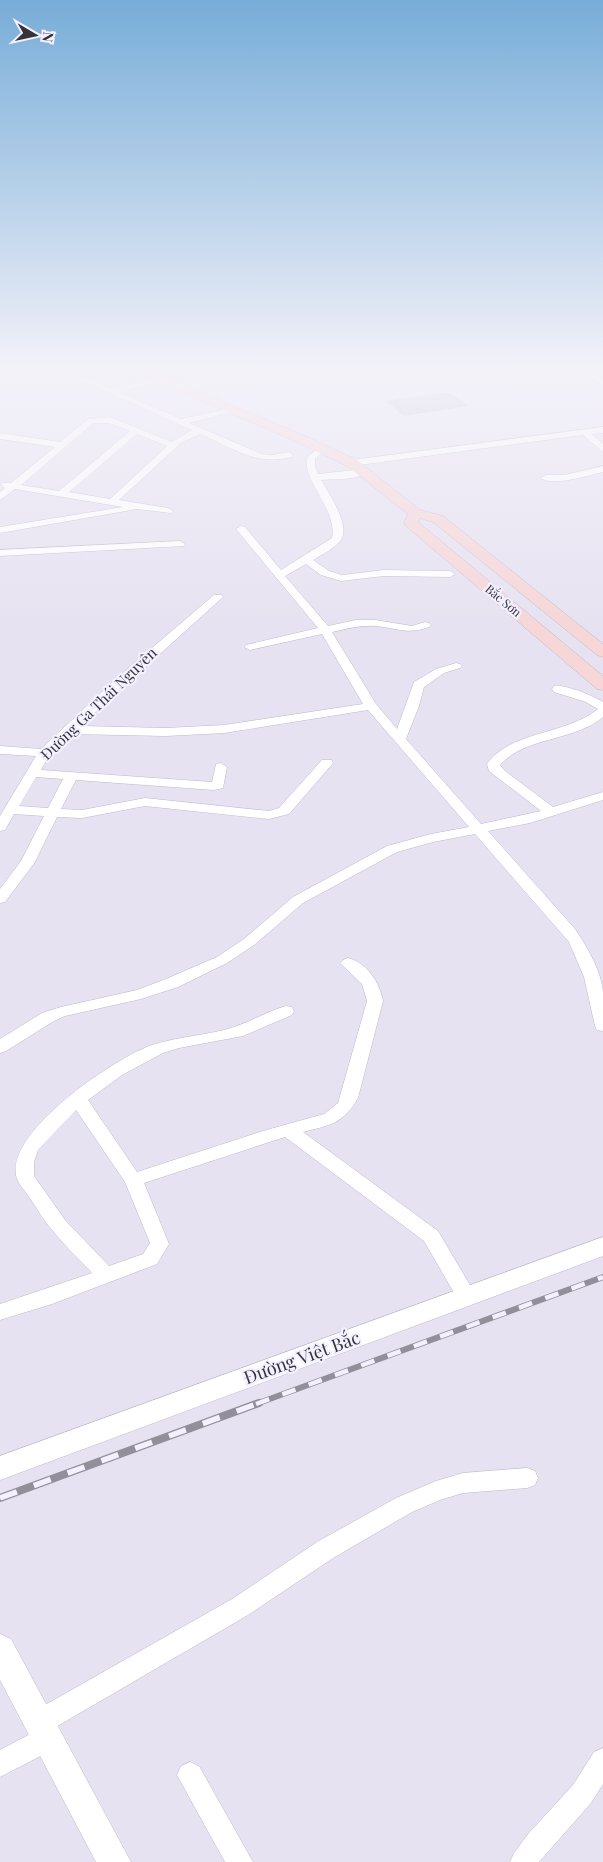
<svg xmlns="http://www.w3.org/2000/svg" width="603" height="1862" font-family="'Playfair Display',serif">
<style>
.building{fill:#c1becc}
.lines{fill:none;stroke-linecap:round;stroke-linejoin:round}
.minor-casing{stroke:#bdbac9;stroke-width:1}
.tertiary-casing{stroke:#bdbac9;stroke-width:1}
.secondary-casing{stroke:#bdbac9;stroke-width:1}
.minor{fill:#fff;fill-rule:evenodd}
.tertiary{fill:#fff;fill-rule:evenodd}
.secondary{fill:#f6d6d7;fill-rule:evenodd}
.rail-far1-casing{stroke:#928f9a;stroke-width:6}
.rail-casing{stroke:#928f9a;stroke-width:8}
.rail-far1{stroke:#f3f0ff;stroke-width:4.5;stroke-dasharray:14;stroke-linecap:butt}
.rail{stroke:#f3f0ff;stroke-width:5.5;stroke-dasharray:18;stroke-linecap:butt}
.labels{text-anchor:middle;stroke-width:4.5;stroke-linejoin:round;paint-order:stroke}
.far-street-label{font-size:12px;fill:#353339;stroke:#f3f0ff}
.street-label{font-size:15px;fill:#353339;stroke:#f3f0ff}
.near-street-label{font-size:18px;fill:#353339;stroke:#f3f0ff}
</style>
<rect width="100%" height="100%" fill="#e6e2f1"/>
<!-- building -->
<polygon class="building" points="443,393 452,394 468,406 404,416 386,401"/>
<g class="lines">
<!-- minor casing -->
<g class="minor-casing">
<g id="minor">
<path d="M 56,369 L 66,369 L 112,389 L 163,377 L 163,381 L 119,392 L 181,419 L 235,407 L 235,411 L 189,423 L 262,454 L 272,455 L 289,452 L 293,455 L 292,457 C 255,466 233,448 200,434 L 181,443 L 119,500 L 168,508 L 173,511 L 171,513 L 137,509 L 0,533 L 0,527 L 123,507 L 15,489 L 0,500 L 0,492 L 5,488 L 1,485 L 3,483 L 11,483 L 55,447 L 0,439 L 0,433 L 60,442 L 88,419 L 110,417 L 172,442 L 192,430 ZM 93,423 L 109,423 L 130,431 L 59,491 L 21,485 ZM 137,434 L 167,446 L 110,499 L 69,492 Z"/>
<polygon points="470,369 491,372 521,369 546,369 542,371 491,376 470,374"/>
<polygon points="577,369 586,369 603,380 603,386"/>
<polygon points="603,427 603,433 592,434 603,444 603,452 583,435 352,466 347,463 352,460"/>
<path d="M 323,445 L 327,448 L 315,459 L 315,466 L 318,474 L 364,469 L 369,472 C 358,480 335,479 321,480 C 329,493 349,524 342,538 C 340,545 320,556 313,560 L 329,571 L 342,575 L 384,570 L 450,571 L 455,574 L 450,577 L 384,576 L 341,581 L 321,575 L 306,564 L 285,576 L 328,626 L 356,620 L 375,620 L 412,626 L 425,622 L 429,623 L 431,625 L 429,627 C 406,635 397,628 375,626 C 360,625 346,629 332,632 L 376,704 L 397,729 L 414,682 L 436,669 L 456,663 L 460,664 L 462,666 L 460,668 L 444,673 L 424,687 L 419,706 L 406,739 L 481,824 L 541,811 L 489,771 L 487,764 C 510,731 566,735 598,709 L 586,702 L 554,692 L 552,689 L 554,686 C 565,684 593,696 603,702 L 603,717 C 573,742 526,736 500,765 L 505,771 L 553,807 L 603,792 L 603,800 L 530,823 L 488,831 L 575,929 C 587,947 601,970 603,992 C 603,1005 603,1019 603,1031 L 597,1030 L 595,1026 L 584,977 L 569,942 L 475,834 L 433,842 L 397,852 L 303,903 L 254,945 L 227,963 L 178,987 L 141,999 L 65,1016 L 54,1021 L 6,1051 L 0,1053 L 0,1039 L 42,1013 L 61,1007 L 137,990 L 166,979 L 217,957 L 244,939 L 293,897 L 387,846 L 431,834 L 469,827 L 368,710 L 224,733 L 166,736 L 72,734 L 49,755 L 41,770 L 212,782 L 216,764 L 221,763 L 227,767 L 223,788 L 214,790 L 76,780 L 61,809 L 82,810 L 145,798 L 269,811 L 279,808 L 322,760 L 332,760 L 333,763 L 289,814 L 269,819 L 145,806 L 82,818 L 57,817 L 35,862 L 5,902 L 0,903 L 0,889 L 21,861 L 44,816 L 14,814 L 5,830 L 0,831 L 0,816 L 36,756 L 0,754 L 0,746 L 41,749 L 118,677 L 214,595 L 222,595 L 223,597 L 80,726 L 166,728 L 224,725 L 363,704 L 322,634 L 250,650 L 244,647 L 246,645 L 318,628 L 236,529 L 241,526 L 245,527 L 281,570 L 332,538 C 338,509 299,477 308,456 ZM 36,777 L 63,779 L 48,808 L 19,806 Z"/>
<path d="M 603,466 L 603,472 C 589,475 553,487 541,478 L 546,475 L 565,475 Z"/>
<polygon points="180,541 185,544 184,546 0,556 0,550"/>
<path d="M 348,958 C 367,963 380,983 383,1001 L 358,1098 C 343,1124 330,1125 303,1132 L 438,1231 L 477,1297 L 474,1303 L 467,1305 L 460,1303 L 424,1241 L 285,1137 L 144,1183 L 169,1244 L 157,1264 L 52,1304 L 0,1320 L 0,1304 L 92,1273 C 79,1259 65,1246 53,1231 C 44,1221 37,1208 29,1197 C 25,1190 17,1183 16,1175 C 8,1130 115,1058 152,1045 C 179,1036 207,1036 234,1027 C 252,1021 268,1011 286,1006 L 292,1007 L 294,1011 L 292,1015 L 243,1036 L 179,1048 L 163,1053 L 122,1075 L 88,1100 L 137,1172 L 263,1131 L 324,1114 L 338,1103 L 367,1001 L 362,984 L 340,963 L 343,960 ZM 76,1110 L 125,1182 L 150,1243 L 143,1254 L 109,1266 L 65,1220 L 34,1176 L 34,1162 L 38,1150 Z"/>
<polygon points="527,1468 535,1471 538,1478 535,1485 527,1488 463,1493 440,1500 412,1512 333,1558 248,1615 54,1728 58,1729 62,1738 58,1747 0,1777 0,1750 34,1732 31,1731 28,1722 31,1713 232,1599 317,1542 396,1498 436,1481 463,1473"/>
<polygon points="603,1748 603,1784 591,1803 539,1862 510,1862 514,1853 529,1833 573,1785 594,1752"/>
<polygon points="190,1762 199,1766 253,1862 225,1862 177,1775 181,1766"/>
</g>
</g>
<!-- tertiary casing -->
<g class="tertiary-casing">
<g id="tertiary">
<polygon points="603,1237 603,1256 0,1480 0,1456"/>
<polygon points="0,1634 11,1639 131,1862 96,1862 0,1680"/>
</g>
</g>
<!-- secondary casing -->
<g class="secondary-casing">
<polygon id="secondary" points="130,369 145,369 305,436 357,460 420,510 443,516 603,644 603,657 597,655 433,522 420,518 418,522 603,676 603,690 597,689 406,526 404,523 408,514 347,466 297,442 132,371"/>
</g>
<!-- minor -->
<use href="#minor" class="minor"/>
<!-- tertiary -->
<use href="#tertiary" class="tertiary"/>
<!-- secondary -->
<use href="#secondary" class="secondary"/>
<!-- rail-far1 casing -->
<g class="rail-far1-casing">
<polyline id="rail-far1" points="256,1404 603,1277"/>
</g>
<!-- rail casing -->
<g class="rail-casing">
<polyline id="rail" points="0,1498 259,1403"/>
</g>
<!-- rail-far1 -->
<use href="#rail-far1" class="rail-far1"/>
<!-- rail -->
<use href="#rail" class="rail"/>
</g>
<!-- sky -->
<linearGradient id="sky" x2="0" y2="1"><stop stop-color="#77add8"/><stop offset="0.59" stop-color="#f4f2f9"/><stop offset="1" stop-color="#f4f2f9" stop-opacity="0"/></linearGradient>
<rect width="603" height="629" fill="url(#sky)"/>
<g class="labels">
<!-- far-street labels -->
<g class="far-street-label">
<text transform="translate(503 601) rotate(40)" y="4">Bắc Sơn</text>
</g>
<!-- street labels -->
<g class="street-label">
<text transform="translate(99 704) rotate(-44)" y="5">Đường Ga Thái Nguyên</text>
</g>
<!-- near-street labels -->
<g class="near-street-label">
<text transform="translate(302 1358) rotate(-20)" y="6">Đường Việt Bắc</text>
</g>
</g>
<!-- north arrow -->
<g transform="translate(35 35) rotate(99)" stroke="#f3f0ff" stroke-width="4" paint-order="stroke">
<path d="M0-4L9 19L0 12L-9 19Z" fill="#353339"/>
<text y="-8" font-size="14" font-weight="bold" text-anchor="middle" fill="#353339">N</text>
</g>
</svg>
